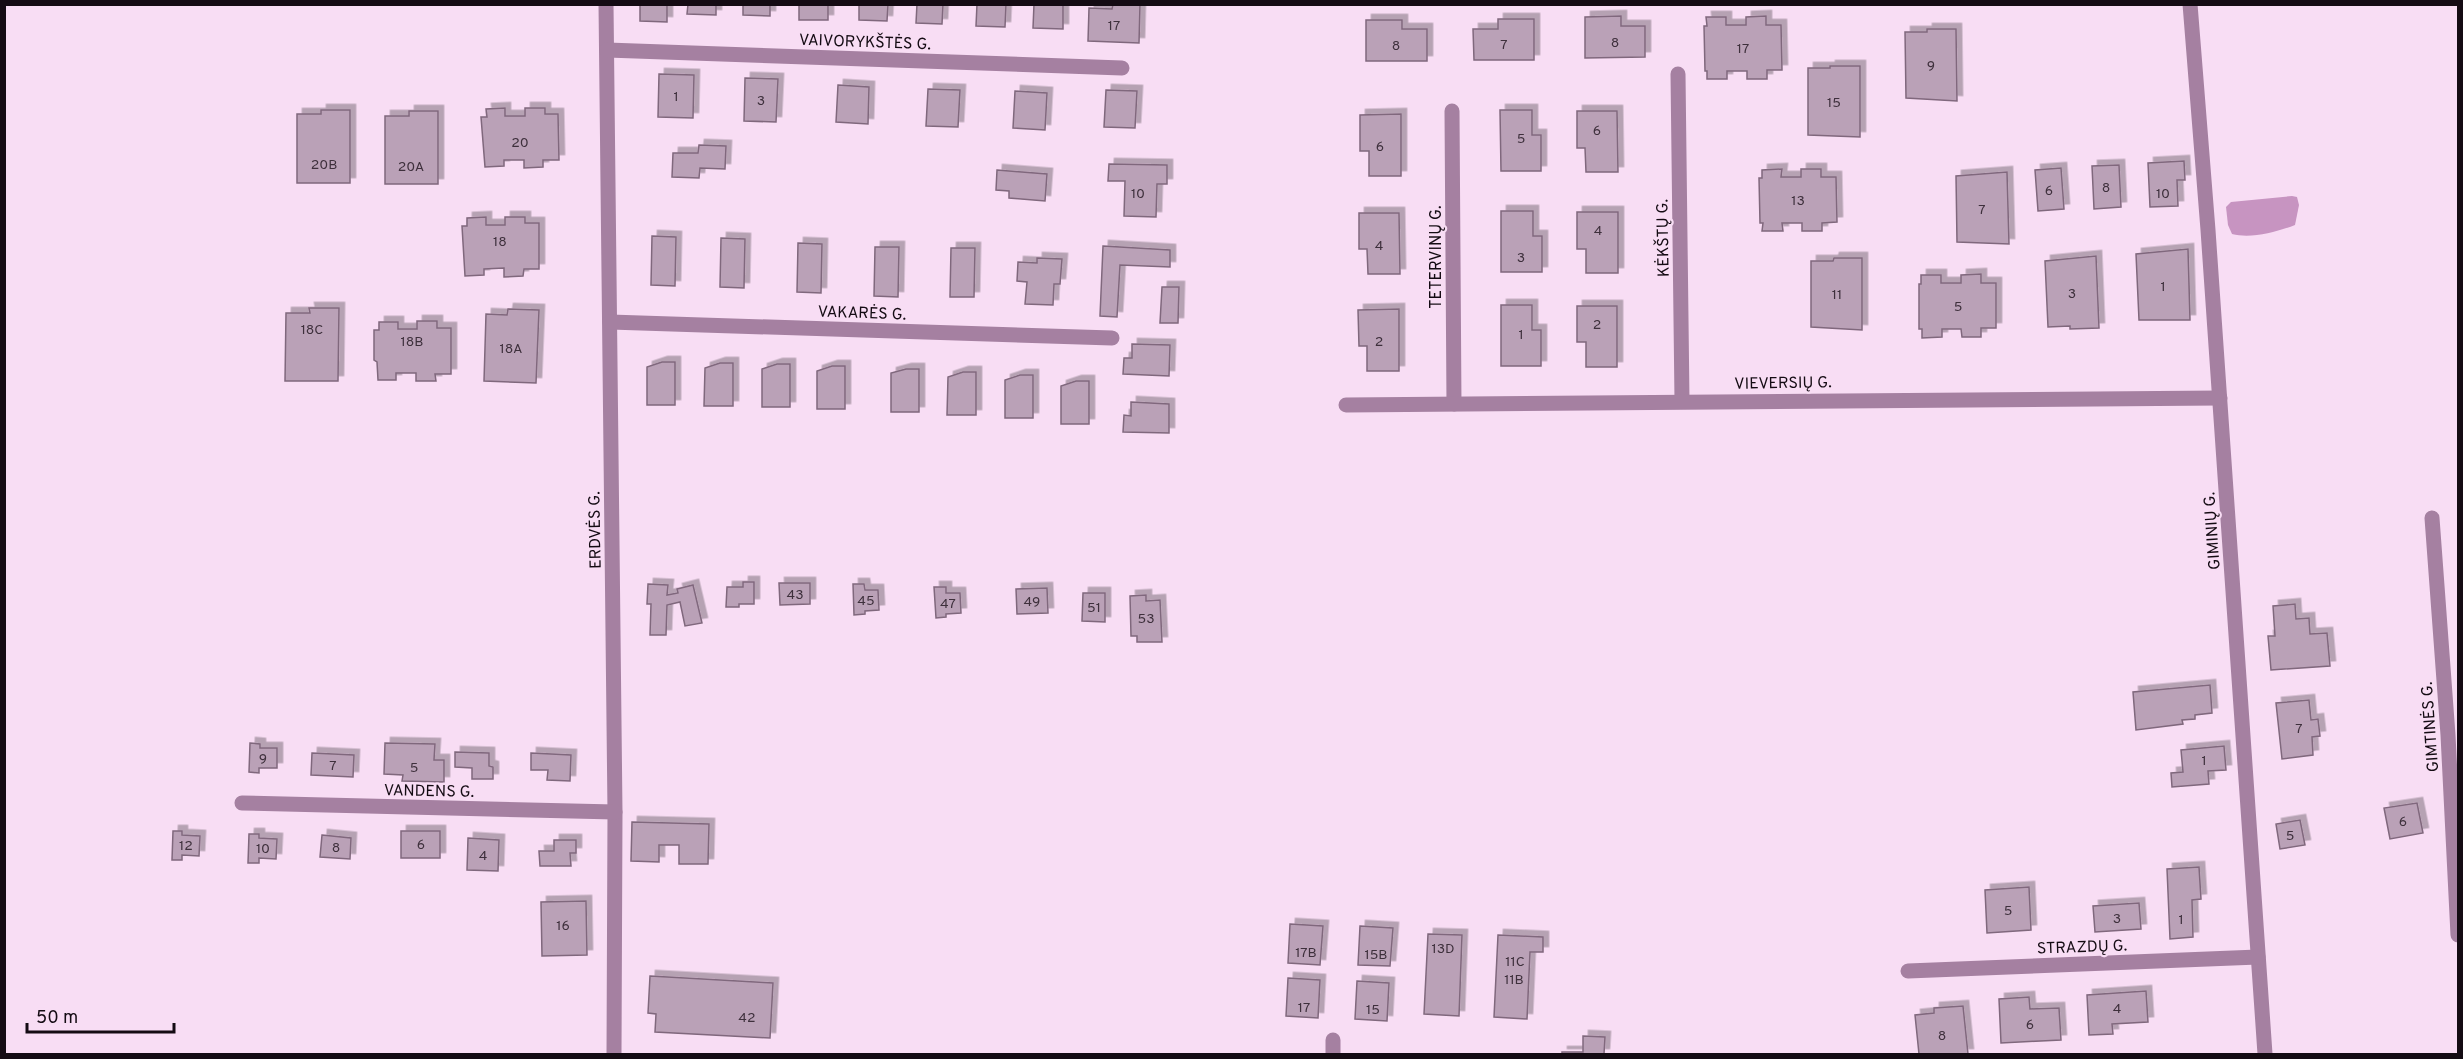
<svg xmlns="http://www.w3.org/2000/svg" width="2463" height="1059" font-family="Overpass,sans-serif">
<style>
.water{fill:#c794c1}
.building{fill:#baa1b7;stroke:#80687d;stroke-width:1.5;filter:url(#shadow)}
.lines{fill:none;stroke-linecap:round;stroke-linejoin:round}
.street{stroke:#a580a1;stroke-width:15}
.labels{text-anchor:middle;stroke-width:4.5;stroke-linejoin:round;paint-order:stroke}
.number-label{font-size:14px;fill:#3e303c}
.street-label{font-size:16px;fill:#140b13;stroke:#f8ddf4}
</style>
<defs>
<filter id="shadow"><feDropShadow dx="5.5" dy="-5.5" stdDeviation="0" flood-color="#0004"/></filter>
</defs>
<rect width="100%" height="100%" fill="#f8ddf4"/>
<!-- water -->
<path class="water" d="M 2292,196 L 2297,197 L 2299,205 L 2295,225 C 2277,232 2251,239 2232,234 L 2228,225 L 2226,207 L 2231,202 Z"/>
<!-- building -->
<g class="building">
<polygon points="640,4 667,4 667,22 640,21"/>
<polygon points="688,4 716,4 716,15 687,14"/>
<polygon points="743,4 770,4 770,16 743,15"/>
<rect x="799" y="4" width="29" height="16"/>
<polygon points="859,4 888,4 887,21 859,20"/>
<polygon points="917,4 943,4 942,24 916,23"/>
<polygon points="977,4 1006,4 1005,27 976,26"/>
<polygon points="1034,4 1063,4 1063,29 1033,28"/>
<polygon points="1113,4 1140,4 1139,43 1088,41 1089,8 1112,9"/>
<polygon points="1621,16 1621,26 1645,26 1645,57 1585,58 1585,17"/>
<polygon points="1766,16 1766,25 1781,25 1782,70 1767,70 1767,79 1747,79 1747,71 1727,71 1727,79 1707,79 1707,71 1705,71 1704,26 1707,26 1706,17 1726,17 1726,25 1746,25 1746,17"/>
<polygon points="1498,19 1534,19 1534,60 1474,60 1473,29 1498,29"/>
<polygon points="1366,20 1402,20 1402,29 1427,29 1427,61 1366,61"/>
<polygon points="1927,29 1956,29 1957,101 1906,98 1905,32 1927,32"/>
<polygon points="1830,66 1860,66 1860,137 1808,135 1808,68 1830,68"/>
<polygon points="659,74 694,75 693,118 658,117"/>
<polygon points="745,78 778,79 776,122 744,121"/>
<polygon points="838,85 869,87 868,124 836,122"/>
<polygon points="928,89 960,90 958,127 926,126"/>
<polygon points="1106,90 1137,91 1135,128 1104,127"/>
<polygon points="1015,91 1047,93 1045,130 1013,128"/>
<polygon points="505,108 505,116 525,116 525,108 545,108 545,114 558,114 559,160 543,160 543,167 524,168 524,160 504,160 504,166 485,167 481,117 487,117 486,109"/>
<polygon points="321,110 350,110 350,183 297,183 297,114 321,114"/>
<polygon points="1500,110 1532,110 1532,135 1541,135 1541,171 1501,171"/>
<polygon points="409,111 438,111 438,184 385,184 385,116 409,116"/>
<polygon points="1577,111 1617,111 1618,172 1586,172 1585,148 1577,148"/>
<polygon points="1401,114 1401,176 1369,176 1369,151 1360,151 1360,115"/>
<polygon points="699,145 726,146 725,169 700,168 699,178 672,177 673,153 698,153"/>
<polygon points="2184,161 2185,180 2177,180 2178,206 2150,207 2148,163"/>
<polygon points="1109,164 1167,165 1167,184 1157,184 1156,217 1124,216 1125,181 1108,181"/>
<polygon points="2119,165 2121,207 2094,209 2092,166"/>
<polygon points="2061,168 2064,209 2038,211 2035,170"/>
<polygon points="1782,169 1781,177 1801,177 1801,169 1821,169 1821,177 1836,177 1837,222 1822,223 1822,231 1802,231 1802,223 1782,223 1783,231 1762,231 1763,223 1760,223 1759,178 1762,178 1762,170"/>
<polygon points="997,170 1047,174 1045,201 1009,198 1009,191 996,190"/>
<polygon points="2007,172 2009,244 1957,242 1956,176"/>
<polygon points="1501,211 1533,211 1533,236 1542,236 1542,272 1501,272"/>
<polygon points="1577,212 1618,212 1618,273 1586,273 1586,249 1577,249"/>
<polygon points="1359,213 1399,213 1400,274 1368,274 1367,249 1359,249"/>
<polygon points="486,217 486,225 505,225 505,217 525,217 525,223 539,223 539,269 524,269 523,276 504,277 504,268 484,269 484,275 465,276 462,226 467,226 467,218"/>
<polygon points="652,236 676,237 675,286 651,285"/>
<polygon points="721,238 745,239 744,288 720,287"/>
<polygon points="798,243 822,244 821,293 797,292"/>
<polygon points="1103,246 1170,250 1170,267 1120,265 1117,317 1100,316"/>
<polygon points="875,247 899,247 898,297 874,296"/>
<polygon points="951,248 975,248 974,297 950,297"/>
<polygon points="2188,249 2190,320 2139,320 2136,254"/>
<polygon points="2096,256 2099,328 2070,329 2070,326 2048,327 2045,261"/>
<polygon points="1037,258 1062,259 1060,284 1054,284 1053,305 1025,304 1027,282 1017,281 1018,262 1037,263"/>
<polygon points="1834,258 1862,258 1862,330 1811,327 1811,261 1833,261"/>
<polygon points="1981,274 1981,283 1996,283 1996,328 1981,328 1981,337 1962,337 1961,329 1942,329 1942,337 1922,338 1922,329 1919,329 1919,284 1921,284 1921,275 1941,275 1941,283 1961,283 1961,275"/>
<polygon points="1162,287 1179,287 1178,323 1160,323"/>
<polygon points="1501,305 1532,305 1532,330 1541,330 1541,366 1501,366"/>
<polygon points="1577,306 1617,306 1617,367 1586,367 1586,342 1577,342"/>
<polygon points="309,308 339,308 338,381 285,381 286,313 310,313"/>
<polygon points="508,309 539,310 536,383 484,381 486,314 507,315"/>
<polygon points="1399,309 1399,371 1367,371 1367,346 1359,346 1358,310"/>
<polygon points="417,321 437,321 437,328 451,328 451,374 435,374 436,381 416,381 416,373 396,373 396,380 378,380 377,362 374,360 374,330 379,330 379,322 398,322 398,329 417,329"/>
<polygon points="1132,344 1170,345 1169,376 1123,374 1124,358 1132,358"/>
<polygon points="662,362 675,362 675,405 647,405 647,367"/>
<polygon points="720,363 733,363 733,406 704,406 705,368"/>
<polygon points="777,364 790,364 790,407 762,407 762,369"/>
<polygon points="832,366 845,366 845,409 817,409 817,371"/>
<polygon points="906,369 919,369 919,412 891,412 891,373"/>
<polygon points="963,372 976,372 976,415 947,415 948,377"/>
<polygon points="1020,375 1033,375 1033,418 1005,418 1005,380"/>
<polygon points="1076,381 1089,381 1089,424 1061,424 1061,386"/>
<polygon points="1131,402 1169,404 1169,433 1123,432 1124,415 1131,416"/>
<polygon points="743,582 754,582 754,604 739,604 739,607 726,607 727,587 743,587"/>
<polygon points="779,583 810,583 810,604 780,605"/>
<polygon points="648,584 668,585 667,595 678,593 677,589 693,585 702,623 685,626 680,602 667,605 666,635 650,635 651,604 647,604"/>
<polygon points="853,584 864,584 865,590 878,590 879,610 865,611 865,614 854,615"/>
<polygon points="934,587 946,587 946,593 960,593 961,613 946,614 946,617 936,618"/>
<polygon points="1047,588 1048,613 1017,614 1016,589"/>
<polygon points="1083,593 1105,593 1105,622 1082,621"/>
<polygon points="1146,595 1146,601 1160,600 1162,642 1137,642 1137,636 1131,636 1130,596"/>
<polygon points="2295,604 2296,619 2309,618 2310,634 2327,633 2330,666 2271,670 2268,636 2275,636 2273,606"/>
<polygon points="2210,685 2212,713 2195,715 2195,719 2182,720 2183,724 2136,730 2133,692"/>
<polygon points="2309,700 2311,720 2318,719 2320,736 2312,737 2313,755 2282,759 2276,703"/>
<polygon points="250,743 260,744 260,748 277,748 277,768 259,768 259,773 249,772"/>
<polygon points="385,743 435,744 434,760 444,760 444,782 402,781 403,775 384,774"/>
<polygon points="2224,746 2226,770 2208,771 2209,784 2172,787 2171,773 2183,772 2181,750"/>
<polygon points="455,752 489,753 489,766 493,767 493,779 472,779 472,768 455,767"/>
<polygon points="312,753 354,755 353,777 311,775"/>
<polygon points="531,753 571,755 570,781 547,780 548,770 531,770"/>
<polygon points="2417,803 2423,833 2390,839 2384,808"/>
<polygon points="2300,820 2305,845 2280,849 2276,824"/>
<polygon points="632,822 709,824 708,864 679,864 679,845 659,845 659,862 631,861"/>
<polygon points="173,831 182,831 182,835 200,836 199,856 182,855 182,860 172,860"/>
<rect x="401" y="831" width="39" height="27"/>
<polygon points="249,834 259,834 259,838 277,839 276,859 259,858 259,863 248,863"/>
<polygon points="322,835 351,838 350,859 320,857"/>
<polygon points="468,838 499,840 498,871 467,870"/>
<polygon points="554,840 576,840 576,853 570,853 571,866 540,866 539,851 554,851"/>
<polygon points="2199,867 2201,899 2192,900 2193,937 2170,939 2167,869"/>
<polygon points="2029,887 2031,930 1987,933 1985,890"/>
<polygon points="586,901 587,955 542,956 541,902"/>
<polygon points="2139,903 2141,929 2095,932 2093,906"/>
<polygon points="1290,924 1323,926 1320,965 1288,963"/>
<polygon points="1360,926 1393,928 1390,966 1358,965"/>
<polygon points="1428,934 1462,935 1459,1016 1424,1014"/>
<polygon points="1498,935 1543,937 1543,952 1530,952 1527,1019 1494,1017"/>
<polygon points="650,976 773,983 770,1038 655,1032 656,1014 648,1013"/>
<polygon points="1288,978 1320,980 1318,1018 1286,1016"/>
<polygon points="1357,981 1389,983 1387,1021 1355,1019"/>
<polygon points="2146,991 2148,1022 2112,1024 2113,1034 2089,1035 2087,995"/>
<polygon points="2029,997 2030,1009 2059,1008 2061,1040 2001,1043 1999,999"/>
<polygon points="1963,1006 1968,1054 1919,1054 1915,1015 1934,1013 1934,1008"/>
<polygon points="1583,1036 1605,1037 1604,1054 1562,1054 1562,1052 1583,1052"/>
</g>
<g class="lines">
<!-- street -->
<g class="street">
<polyline points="606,4 615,812 614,1054"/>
<polyline points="2190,4 2208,230 2265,1054"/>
<polyline points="607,50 1122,68"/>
<polyline points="1678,74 1682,401"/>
<polyline points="1452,111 1454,404"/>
<polyline points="610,322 1112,338"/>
<polyline points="1346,405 2220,398"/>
<polyline points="2432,518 2448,735 2458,935"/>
<polyline points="242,803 615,812"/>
<polyline points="1908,971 2258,957"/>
<polyline points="1333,1054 1333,1040"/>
</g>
</g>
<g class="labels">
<!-- number labels -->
<g class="number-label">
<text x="1114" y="30">17</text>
<text x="1615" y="47">8</text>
<text x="1504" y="49">7</text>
<text x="1396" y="50">8</text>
<text x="1743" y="53">17</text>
<text x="1931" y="70">9</text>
<text x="676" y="101">1</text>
<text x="761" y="105">3</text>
<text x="1834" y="107">15</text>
<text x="1597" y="135">6</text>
<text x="1521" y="143">5</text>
<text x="520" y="147">20</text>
<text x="1380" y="151">6</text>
<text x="324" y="169">20B</text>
<text x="411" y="171">20A</text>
<text x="2106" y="192">8</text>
<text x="2049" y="195">6</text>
<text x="1138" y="198">10</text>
<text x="2163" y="198">10</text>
<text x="1798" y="205">13</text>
<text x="1982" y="214">7</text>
<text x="1598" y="235">4</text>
<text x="500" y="246">18</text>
<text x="1379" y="250">4</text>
<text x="1521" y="262">3</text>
<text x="2163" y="291">1</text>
<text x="2072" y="298">3</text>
<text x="1837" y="299">11</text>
<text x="1958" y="311">5</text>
<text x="1597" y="329">2</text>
<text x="312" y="334">18C</text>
<text x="1521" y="339">1</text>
<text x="412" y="346">18B</text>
<text x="1379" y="346">2</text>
<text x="511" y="353">18A</text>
<text x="795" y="599">43</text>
<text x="866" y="605">45</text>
<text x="1032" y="606">49</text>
<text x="948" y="608">47</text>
<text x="1094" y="612">51</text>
<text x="1146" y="623">53</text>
<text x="2299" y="733">7</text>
<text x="263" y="763">9</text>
<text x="2204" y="765">1</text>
<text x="333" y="770">7</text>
<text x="414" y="772">5</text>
<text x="2403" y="826">6</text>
<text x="2290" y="840">5</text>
<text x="421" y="849">6</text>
<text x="186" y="850">12</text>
<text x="336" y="852">8</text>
<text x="263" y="853">10</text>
<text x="483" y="860">4</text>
<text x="2008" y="915">5</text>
<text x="2117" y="923">3</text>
<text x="2181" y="924">1</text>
<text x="563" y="930">16</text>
<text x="1443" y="953">13D</text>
<text x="1306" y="957">17B</text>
<text x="1376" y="959">15B</text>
<text x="1515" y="966">11C</text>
<text x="1514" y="984">11B</text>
<text x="1304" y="1012">17</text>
<text x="2117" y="1013">4</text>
<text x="1373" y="1014">15</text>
<text x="747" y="1022">42</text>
<text x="2030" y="1029">6</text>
<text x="1942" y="1040">8</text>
</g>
<!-- street labels -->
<g class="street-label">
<text transform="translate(865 41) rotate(2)" y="6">VAIVORYKŠTĖS G.</text>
<text transform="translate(1662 238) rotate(-91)" y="6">KĖKŠTŲ G.</text>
<text transform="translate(1435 257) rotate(-90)" y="6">TETERVINŲ G.</text>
<text transform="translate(862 312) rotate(2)" y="6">VAKARĖS G.</text>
<text transform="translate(1783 382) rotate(-1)" y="6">VIEVERSIŲ G.</text>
<text transform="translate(594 530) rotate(-91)" y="6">ERDVĖS G.</text>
<text transform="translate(2211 531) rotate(-94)" y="6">GIMINIŲ G.</text>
<text transform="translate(2429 727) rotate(-94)" y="6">GIMTINĖS G.</text>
<text transform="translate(429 790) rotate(1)" y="6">VANDENS G.</text>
<text transform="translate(2082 946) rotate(-2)" y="6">STRAZDŲ G.</text>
</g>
</g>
<!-- border -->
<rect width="2463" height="1059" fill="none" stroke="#140b13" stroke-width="12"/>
<!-- scale -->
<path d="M27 1023v9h147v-9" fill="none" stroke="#140b13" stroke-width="3"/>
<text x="36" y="1023" font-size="18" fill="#140b13" stroke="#f8ddf4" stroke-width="4.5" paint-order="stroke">50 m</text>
</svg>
